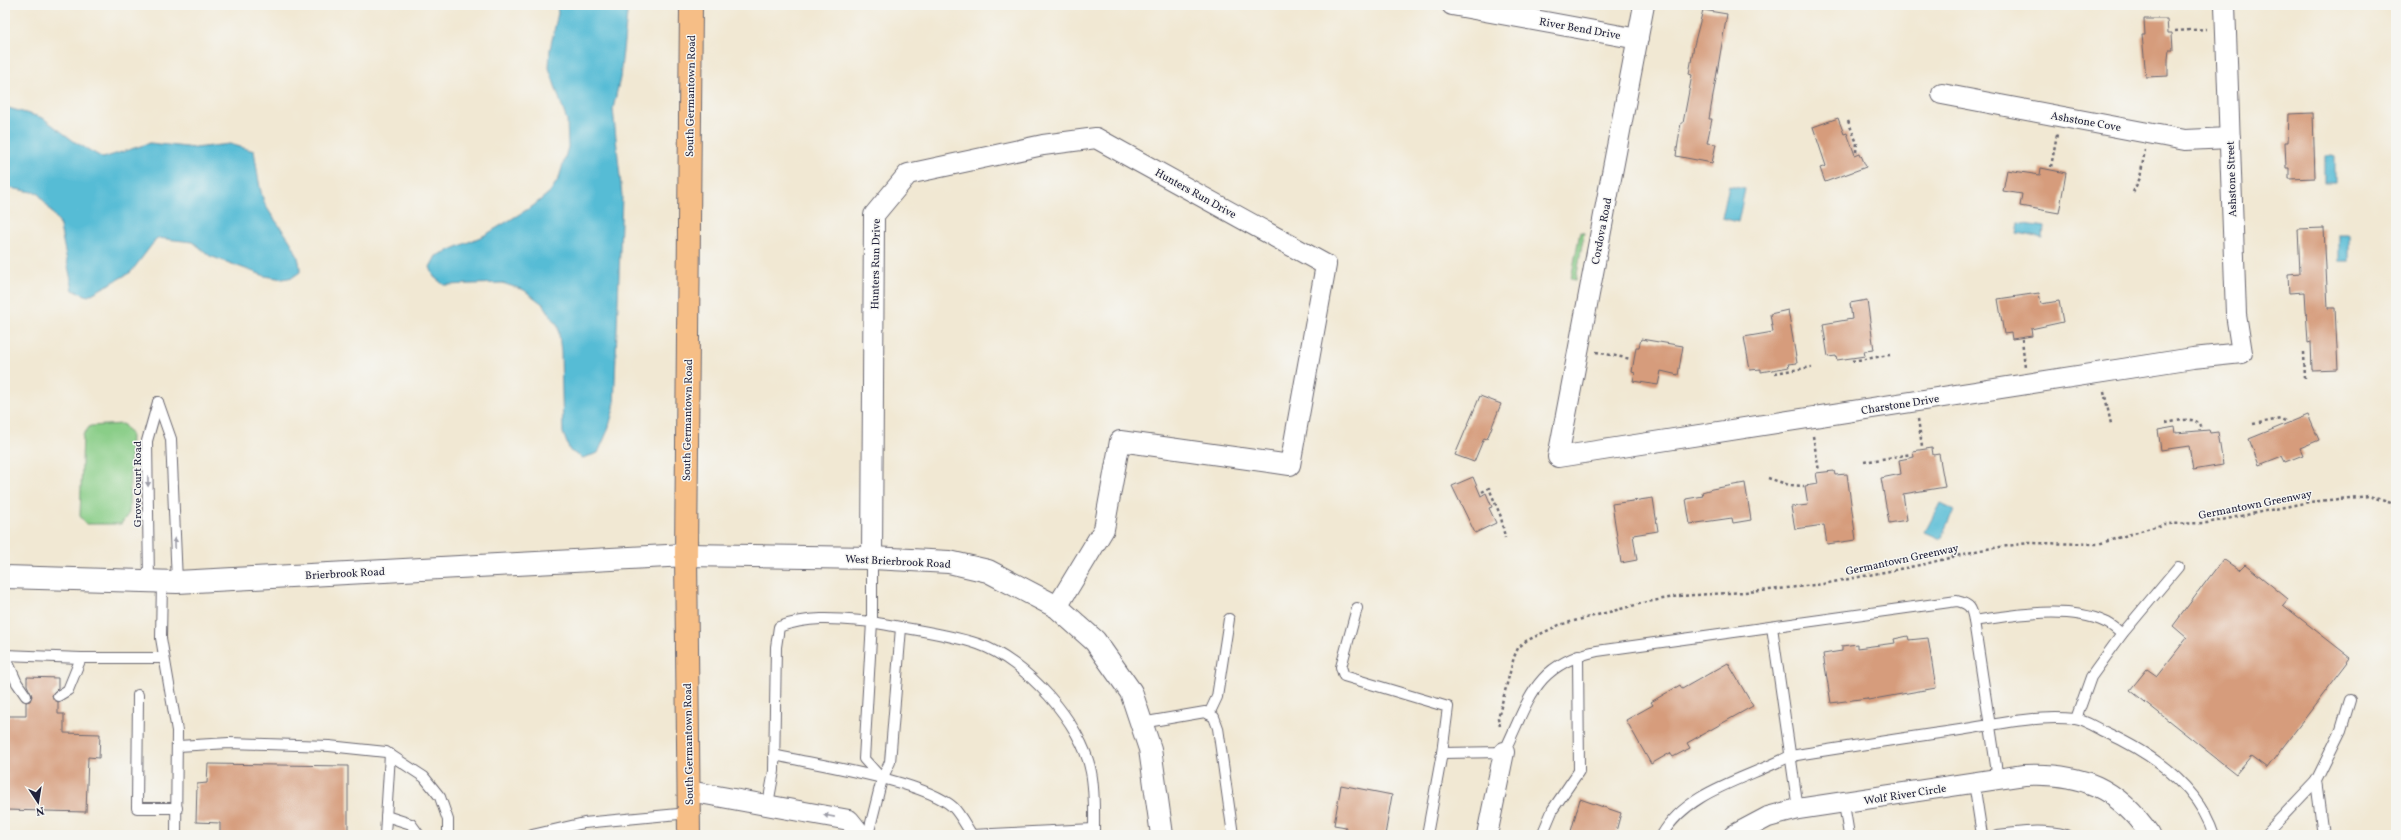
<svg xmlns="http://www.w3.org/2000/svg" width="2401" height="840" font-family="Vollkorn,serif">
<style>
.green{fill:#8ace88;stroke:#567862}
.water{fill:#57bcd5;stroke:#3c6f88}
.building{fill:#d69c7b}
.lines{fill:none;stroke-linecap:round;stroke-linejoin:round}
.service-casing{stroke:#6a6770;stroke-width:12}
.minor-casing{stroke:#6a6770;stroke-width:22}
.tertiary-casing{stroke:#6a6770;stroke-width:24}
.primary-casing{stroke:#6a6770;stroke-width:24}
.path{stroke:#6a6770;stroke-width:2.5;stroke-dasharray:3 3;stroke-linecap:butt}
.service{stroke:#fff;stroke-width:10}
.minor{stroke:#fff;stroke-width:20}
.tertiary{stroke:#fff;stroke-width:22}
.primary{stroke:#f6be86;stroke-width:22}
.oneway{fill:#9c9ca7}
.labels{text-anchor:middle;stroke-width:3;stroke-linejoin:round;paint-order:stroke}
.street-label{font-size:11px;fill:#22223b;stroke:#f6f6f2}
</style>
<rect width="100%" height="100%" fill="#f6f6f2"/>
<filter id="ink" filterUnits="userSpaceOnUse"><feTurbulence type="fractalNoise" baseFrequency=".025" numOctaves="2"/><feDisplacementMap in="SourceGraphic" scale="8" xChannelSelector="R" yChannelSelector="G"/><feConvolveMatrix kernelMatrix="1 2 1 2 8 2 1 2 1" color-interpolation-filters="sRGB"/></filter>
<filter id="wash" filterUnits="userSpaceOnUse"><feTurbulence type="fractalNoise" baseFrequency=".012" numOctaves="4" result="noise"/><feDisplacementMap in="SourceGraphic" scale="16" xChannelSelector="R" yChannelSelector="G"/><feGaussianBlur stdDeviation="0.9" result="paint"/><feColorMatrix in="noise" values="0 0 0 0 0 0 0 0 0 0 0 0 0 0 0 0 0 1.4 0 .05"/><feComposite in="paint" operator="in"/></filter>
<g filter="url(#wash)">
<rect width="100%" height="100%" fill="#f1e8d3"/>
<!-- green -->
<g class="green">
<polygon points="1580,232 1584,233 1576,280 1571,279"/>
<polygon points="123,424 131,434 129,513 121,524 86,524 80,516 83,435 90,426"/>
</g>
<!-- water -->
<g class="water">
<polygon points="557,5 628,5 620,78 613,109 622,196 614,408 608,430 598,453 583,458 570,451 563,433 561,352 558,326 544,305 524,290 502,283 444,285 434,277 430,267 436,256 485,235 533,206 550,192 559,178 568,147 567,121 549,68 550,49 558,13"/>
<path d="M 5,107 L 43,118 L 75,142 L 103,158 L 150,143 L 195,148 L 230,144 L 254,151 C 257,166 259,193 266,206 C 277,226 301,247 300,272 L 293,277 L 283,279 L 265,276 L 210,256 L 193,242 L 157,238 L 131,272 L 88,296 L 73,290 L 59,222 L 38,193 L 5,187 Z"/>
<polygon points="2332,155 2335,156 2335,183 2325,183 2325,156"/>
<polygon points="1729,186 1745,189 1738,222 1722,218"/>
<polygon points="2019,223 2044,227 2043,238 2017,233"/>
<rect x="2339" y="235" width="10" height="26"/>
<polygon points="1940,503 1955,510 1941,539 1925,532"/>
</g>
<g id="blocks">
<!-- building -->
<g class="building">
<polygon points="1703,10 1727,14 1709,119 1712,119 1707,143 1716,144 1712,163 1676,156 1681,123 1683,123 1692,75 1689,74 1694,45"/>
<polygon points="2144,19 2167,19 2168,33 2172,33 2173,50 2169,50 2168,59 2168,76 2146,77 2142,35 2145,35"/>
<polygon points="2313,113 2315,178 2289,179 2289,168 2286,168 2285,142 2288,142 2289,114"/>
<polygon points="1838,118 1844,134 1847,133 1855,155 1860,153 1866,167 1825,182 1820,168 1826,166 1813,127"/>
<polygon points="2041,168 2066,173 2059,213 2020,206 2022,194 2003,191 2007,170 2040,175"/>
<polygon points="2324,228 2328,308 2335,308 2338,369 2312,370 2311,342 2308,343 2305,292 2289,293 2288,274 2300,273 2298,229"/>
<polygon points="2039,293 2041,304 2059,301 2063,322 2031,329 2032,336 2012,339 2011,333 2004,334 1998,299"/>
<polygon points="1867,300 1874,350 1864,351 1865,356 1837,360 1836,356 1828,357 1823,324 1852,319 1850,303"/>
<polygon points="1788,310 1797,363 1788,364 1789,367 1761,372 1761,369 1750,370 1744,337 1773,332 1770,314"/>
<polygon points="1641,339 1683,346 1678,375 1661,371 1658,385 1633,381 1635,373 1632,372 1636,347 1639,347"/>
<polygon points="1480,396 1501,404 1487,439 1484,438 1474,462 1455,455"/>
<polygon points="2308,415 2319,440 2300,448 2303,455 2285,462 2282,456 2259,465 2249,439"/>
<polygon points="2175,427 2176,433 2209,430 2210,433 2218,432 2223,465 2193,470 2189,446 2161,450 2158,430"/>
<polygon points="1932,448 1933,455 1939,454 1945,487 1903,494 1907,520 1889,523 1881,478 1901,474 1899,460 1914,457 1913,451"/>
<polygon points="1834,471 1835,475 1847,474 1856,540 1827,544 1824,525 1795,529 1791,507 1808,505 1805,486 1818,484 1816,473"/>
<polygon points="1473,477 1481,496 1486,493 1492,507 1489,508 1496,523 1475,533 1452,486"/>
<polygon points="1745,483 1751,520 1733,523 1732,518 1690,524 1686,499 1703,496 1702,492 1712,489"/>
<polygon points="1653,498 1658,531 1633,535 1637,560 1621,563 1612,504"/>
<polygon points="2223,559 2239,570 2245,564 2288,599 2283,605 2351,658 2267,768 2251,756 2236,774 2130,690 2147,669 2157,676 2187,638 2173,626"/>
<polygon points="1908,636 1909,640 1928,638 1936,688 1868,700 1867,698 1831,703 1823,654 1842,651 1842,646 1857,644 1857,648 1895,643 1894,639"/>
<polygon points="1728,663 1753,706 1687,743 1690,748 1673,757 1670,753 1651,764 1626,720 1653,705 1651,702 1680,685 1682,689"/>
<polygon points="27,677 58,678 58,688 53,693 52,696 58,702 58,714 64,714 64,733 100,734 99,758 88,757 86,812 5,810 5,716 26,716 26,702 30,701 32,696 27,685"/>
<polygon points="208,764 348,766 348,835 220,835 220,823 196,822 197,784 207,783"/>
<polygon points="1341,785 1392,795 1385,835 1344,835 1346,827 1334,825"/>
<polygon points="1580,799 1621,813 1615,835 1570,835"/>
</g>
</g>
</g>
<g filter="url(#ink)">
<use href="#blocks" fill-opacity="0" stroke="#6a6770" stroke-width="1"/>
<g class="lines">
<!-- service casing -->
<g class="service-casing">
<g id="service">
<polyline points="158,402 171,439 177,582"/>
<path d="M 872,558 L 872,622 C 907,629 945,633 978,644 C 1025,660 1082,723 1091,772 C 1095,792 1094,814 1094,835"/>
<polyline points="149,581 147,441 158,402"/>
<polyline points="162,581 161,638 177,731 176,835"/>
<path d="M 1357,608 L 1341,667 L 1344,676 L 1448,707 L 1442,753 L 1504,752 C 1529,701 1534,664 1597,651 L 1957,601 C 1970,604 1972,608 1974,621 C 2012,615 2068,605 2105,622 C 2111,624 2117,630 2122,634"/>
<polyline points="1974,621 1998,779"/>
<polyline points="1772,627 1798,809"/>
<polyline points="5,655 81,658 164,658"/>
<polyline points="5,656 17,683 26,696"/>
<polyline points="138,695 137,808 177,808"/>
<polyline points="58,696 68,690 81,658"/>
<polyline points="1209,714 1217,697 1229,619"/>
<polyline points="2076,719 2091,677 2122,634 2178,567"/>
<polyline points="1141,723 1205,712 1214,717 1218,728 1233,835"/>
<polyline points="178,746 229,743 329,746 386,752 424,777 440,797 448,820 448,835"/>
<path d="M 774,755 C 817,765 922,780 953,807 C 960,814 966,826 972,835 L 1094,829"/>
<polyline points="1974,783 1982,835"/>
<path d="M 768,804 L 774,771 L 776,647 L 779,627 C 810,615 839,619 872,622 L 864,759 L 882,779"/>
<polyline points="1844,804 1849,835"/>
<polyline points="386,816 411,824 419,835"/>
<polyline points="385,835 390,754"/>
<polyline points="532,835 584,823 689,813"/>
<polyline points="868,835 882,779 890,762 901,628"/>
<polyline points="1427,835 1442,753"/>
<polyline points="1542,835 1553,809 1579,771 1578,655"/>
<path d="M 1662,835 C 1688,790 1747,779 1790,756 C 1847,747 1903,738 1960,730 C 1997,724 2038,715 2075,719 C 2085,720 2096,728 2105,732 C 2151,753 2198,785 2214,835"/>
<path d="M 1998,835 C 2021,832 2044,829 2066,835"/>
<polyline points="2265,835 2316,781"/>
<polyline points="2323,835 2316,781 2341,730 2350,700"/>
</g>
</g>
<!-- minor casing -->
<g class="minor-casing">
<g id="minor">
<polyline points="1452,5 1638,39"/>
<polyline points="1644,5 1558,457 2193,358 2242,353 2236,314 2225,5"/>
<polyline points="1942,94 2185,140 2230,138"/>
<polyline points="872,558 874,215 908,174 1043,145 1096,138 1326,265 1290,465 1120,441 1104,529 1057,607"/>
<polyline points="689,791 849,820 861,835"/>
<polyline points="1487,835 1504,752"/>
<path d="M 1734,835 L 1768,817 L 1798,809 L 2024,775 C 2081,772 2118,788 2150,835"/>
</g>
</g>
<!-- tertiary casing -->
<g class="tertiary-casing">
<polyline id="tertiary" points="5,577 177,582 686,555 872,558 949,562 988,571 1057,607 1095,641 1131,692 1150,749 1162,835"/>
</g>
<!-- primary casing -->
<g class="primary-casing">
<polyline id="primary" points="689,835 686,555 691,5"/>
</g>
<!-- path -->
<g class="path">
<polyline points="2175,31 2207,29"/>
<polyline points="1848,121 1857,143 1856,152"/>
<polyline points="2051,167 2057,134"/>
<polyline points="2133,192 2140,178 2145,150"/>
<polyline points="2022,339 2025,367"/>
<polyline points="1596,352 1631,359"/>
<polyline points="2304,352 2305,380"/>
<polyline points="1852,361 1890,355"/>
<polyline points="1775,373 1812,367"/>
<polyline points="2104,391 2111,424"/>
<polyline points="1918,419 1922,446"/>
<path d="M 2166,423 C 2178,421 2199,414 2202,430"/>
<polyline points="2253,424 2281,419 2285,421"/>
<polyline points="1813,436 1819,471"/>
<polyline points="1864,462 1911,454"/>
<polyline points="1768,478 1789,485 1804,486"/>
<polyline points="1482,492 1489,488 1501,517 1505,538"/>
<polyline points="1500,726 1498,718 1514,657 1518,648 1526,641 1559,625 1647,602 1679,596 1761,591 1823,584 1925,564 1980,550 2028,543 2098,544 2164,524 2207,523 2309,502 2369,496 2391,503 2396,511"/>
</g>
<!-- service -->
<use href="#service" class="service"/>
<!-- minor -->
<use href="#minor" class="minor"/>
<!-- tertiary -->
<use href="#tertiary" class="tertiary"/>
<!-- primary -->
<use href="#primary" class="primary"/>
</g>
<!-- one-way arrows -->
<defs><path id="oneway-solid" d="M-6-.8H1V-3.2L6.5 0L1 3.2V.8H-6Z"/></defs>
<g class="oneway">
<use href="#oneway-solid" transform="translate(148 481) rotate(89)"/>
<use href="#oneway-solid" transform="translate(175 543) rotate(-92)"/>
<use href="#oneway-solid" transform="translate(829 816) rotate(-169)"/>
</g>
</g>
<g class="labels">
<!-- street labels -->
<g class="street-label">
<text transform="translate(1580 28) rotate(10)" y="4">River Bend Drive</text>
<text transform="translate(690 96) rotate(-89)" y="4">South Germantown Road</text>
<text transform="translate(2086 121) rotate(10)" y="4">Ashstone Cove</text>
<text transform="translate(2231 179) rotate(-92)" y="4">Ashstone Street</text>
<text transform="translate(1196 193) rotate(29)" y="4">Hunters Run Drive</text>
<text transform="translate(1601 231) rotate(-79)" y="4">Cordova Road</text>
<text transform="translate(875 264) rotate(-89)" y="4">Hunters Run Drive</text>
<text transform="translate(1900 404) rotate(-9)" y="4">Charstone Drive</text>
<text transform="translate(687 420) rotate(-89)" y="4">South Germantown Road</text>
<text transform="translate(137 484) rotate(-90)" y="4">Grove Court Road</text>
<text transform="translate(2255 504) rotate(-11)" y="4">Germantown Greenway</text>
<text transform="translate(1902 559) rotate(-12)" y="4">Germantown Greenway</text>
<text transform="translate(898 561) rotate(3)" y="4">West Brierbrook Road</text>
<text transform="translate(345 573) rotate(-3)" y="4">Brierbrook Road</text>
<text transform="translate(688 744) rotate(-91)" y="4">South Germantown Road</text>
<text transform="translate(1905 794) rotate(-9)" y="4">Wolf River Circle</text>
</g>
</g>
<!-- margin -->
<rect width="2401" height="840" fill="none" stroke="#f6f6f2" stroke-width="20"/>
<!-- north arrow -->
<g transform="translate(38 802) rotate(168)" stroke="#f6f6f2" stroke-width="3" paint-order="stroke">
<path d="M0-3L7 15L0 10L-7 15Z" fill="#22223b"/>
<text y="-6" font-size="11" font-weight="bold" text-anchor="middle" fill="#22223b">N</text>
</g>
</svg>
